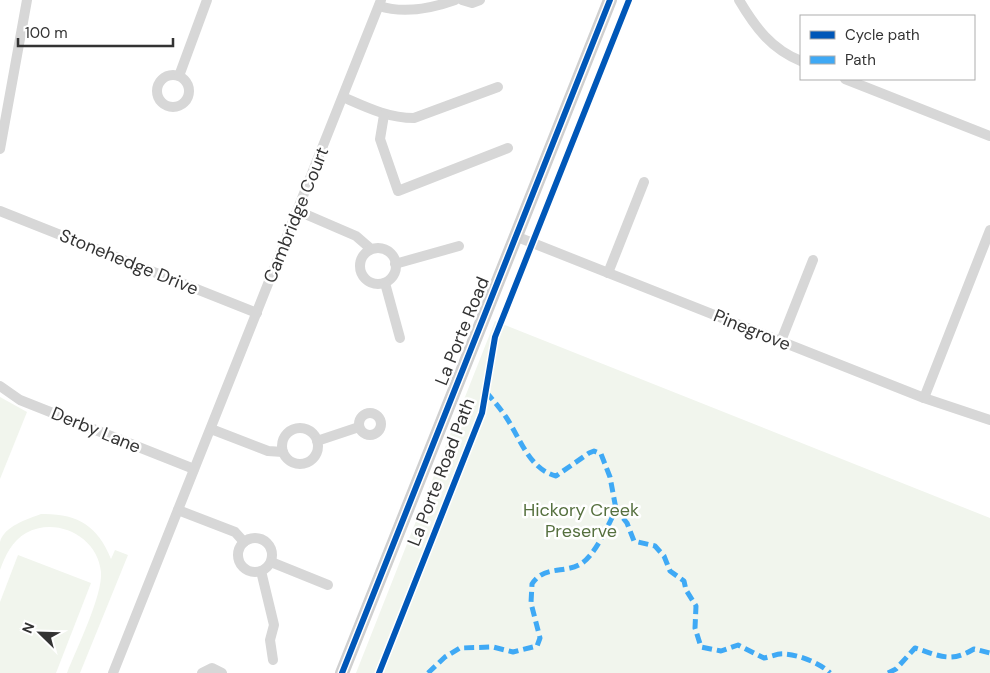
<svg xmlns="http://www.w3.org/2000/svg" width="990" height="673" font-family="'DM Sans',sans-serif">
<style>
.green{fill:#f1f5ed}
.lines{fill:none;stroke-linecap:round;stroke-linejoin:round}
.street{stroke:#d7d7d7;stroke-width:10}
.secondary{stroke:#d0d0d0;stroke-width:14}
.quiet{stroke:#3fa9f5;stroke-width:5;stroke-dasharray:10 5;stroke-linecap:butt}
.cycleway-casing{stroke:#fff;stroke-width:9}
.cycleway{stroke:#0057b8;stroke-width:6}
.labels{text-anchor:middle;stroke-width:5;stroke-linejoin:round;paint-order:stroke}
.street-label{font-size:18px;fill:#333;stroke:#fff}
.park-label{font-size:18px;fill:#56703f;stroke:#fff}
</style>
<rect width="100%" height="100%" fill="#fff"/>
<!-- green -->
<g class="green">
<polygon points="495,321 990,518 990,673 356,673"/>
<polygon points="0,397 27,412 0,479"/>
<path d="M 41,514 C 77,513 98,526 111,559 L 115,550 L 128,555 L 80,673 L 67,673 C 76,650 103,595 101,572 C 98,537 57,516 26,533 C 12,541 5,556 0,570 C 0,561 0,550 0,542 C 4,526 28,519 41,514 Z"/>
<polygon points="18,555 91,583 56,673 0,673 0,602"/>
</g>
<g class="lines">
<!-- street -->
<g class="street">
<polyline points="462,0 472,3 480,0"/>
<path d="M 739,0 C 755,27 771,49 801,61"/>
<path d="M 379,6 C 404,14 430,9 455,0"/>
<circle cx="173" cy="91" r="16"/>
<polyline points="179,76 207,0"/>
<polyline points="845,79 990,136"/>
<path d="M 343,97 C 366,107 388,118 414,118 L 498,87"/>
<polyline points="384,115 380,139 398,191 508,148"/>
<polyline points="0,149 27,0"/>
<polyline points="0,211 257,313"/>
<polyline points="298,211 356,236 371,249"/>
<polyline points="515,236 924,398 990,420"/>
<circle cx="378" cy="266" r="18"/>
<polyline points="395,264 459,246"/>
<polyline points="608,273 644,182"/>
<polyline points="385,283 400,338"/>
<polyline points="781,341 813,260"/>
<polyline points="0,386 20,400 194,469"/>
<polyline points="924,398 990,230"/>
<circle cx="370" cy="424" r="11"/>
<circle cx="300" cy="446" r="18"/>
<polyline points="211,429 268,451 283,452"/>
<polyline points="317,441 359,427"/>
<polyline points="178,510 235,532 244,542"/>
<circle cx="255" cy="555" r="17"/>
<polyline points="271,562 328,585"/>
<polyline points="261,571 274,625 270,640 273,660"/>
<polyline points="113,673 381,0"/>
<polyline points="202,673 212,668 222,673"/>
</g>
<!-- secondary -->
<polyline class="secondary" points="342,673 610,0"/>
<!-- quiet -->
<g class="quiet">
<path d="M 486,392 C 493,400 500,408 506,417 C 520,438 529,469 556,476 L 589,453 L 594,451 L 601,454 L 610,477 L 616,509"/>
<path d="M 428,673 L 445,657 L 460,648 L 493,647 L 513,652 L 537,646 L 540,638 L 531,603 L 532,584 C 543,566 563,573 579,565 C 594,558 609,524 616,509 L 627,523 L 634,541 L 655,546 L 664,556 L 670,571 L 684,581 L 686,590 L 696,606 L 695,628 L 701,647 L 721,651 L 738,645 L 764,658 C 770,657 778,653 785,654 C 799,655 820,663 830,673"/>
<path d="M 888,673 L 896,669 L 915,648 C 941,656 950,663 974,649 L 990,653"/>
</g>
<!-- cycleway casing -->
<g class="cycleway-casing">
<g id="cycleway">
<polyline points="342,673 610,0"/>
<polyline points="379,673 482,413 495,337 629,0"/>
</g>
</g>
<!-- cycleway -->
<use href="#cycleway" class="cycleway"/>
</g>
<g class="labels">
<!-- street labels -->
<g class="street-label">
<text transform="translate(296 215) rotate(-68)" y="6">Cambridge Court</text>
<text transform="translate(129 262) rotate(22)" y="6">Stonehedge Drive</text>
<text transform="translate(752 330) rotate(22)" y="6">Pinegrove</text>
<text transform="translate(462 331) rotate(-68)" y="6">La Porte Road</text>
<text transform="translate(96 430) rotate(22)" y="6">Derby Lane</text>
<text transform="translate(441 472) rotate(-69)" y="6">La Porte Road Path</text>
</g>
<!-- park labels -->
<g class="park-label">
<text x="581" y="516">Hickory Creek<tspan x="581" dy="21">Preserve</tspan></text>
</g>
</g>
<!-- legend -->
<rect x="800" y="15" width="175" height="65" fill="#ffffff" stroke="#adadad"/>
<rect x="810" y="31" width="25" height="8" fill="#0057b8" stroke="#adadad"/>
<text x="845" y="40" font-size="15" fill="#333333">Cycle path</text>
<rect x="810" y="56" width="25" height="8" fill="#3fa9f5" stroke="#adadad"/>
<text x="845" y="65" font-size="15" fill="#333333">Path</text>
<!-- north arrow -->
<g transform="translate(40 633) rotate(293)" stroke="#ffffff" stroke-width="4" paint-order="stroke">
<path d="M0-4L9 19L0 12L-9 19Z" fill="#333333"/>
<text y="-8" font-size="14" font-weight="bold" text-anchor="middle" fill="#333333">N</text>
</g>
<!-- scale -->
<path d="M18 38v8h155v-8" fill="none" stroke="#333333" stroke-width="2.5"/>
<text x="25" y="38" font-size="15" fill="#333333" stroke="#ffffff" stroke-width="4" paint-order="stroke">100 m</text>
</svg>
